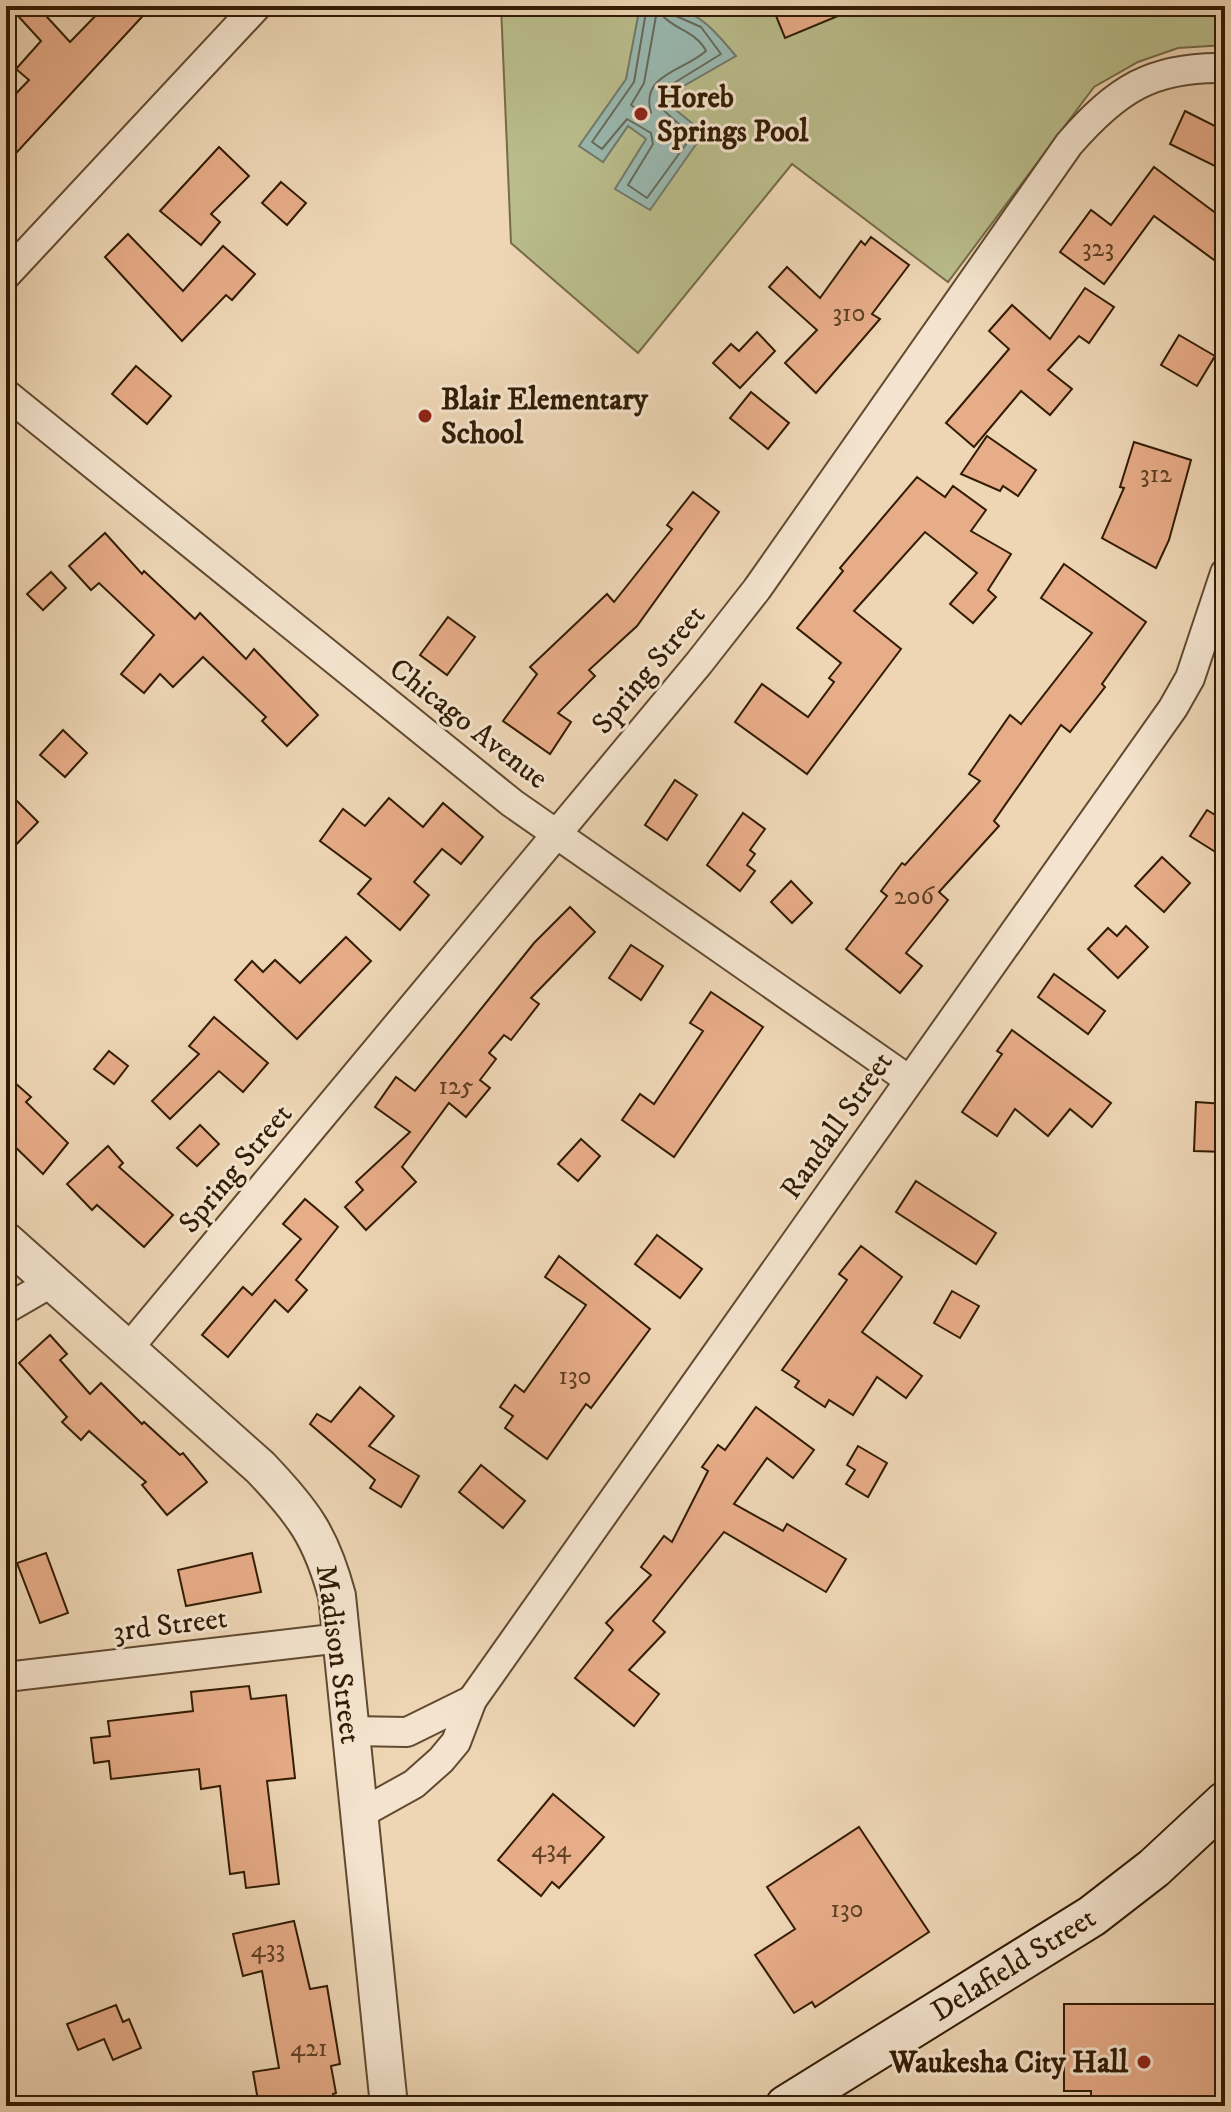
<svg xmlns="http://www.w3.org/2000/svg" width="1231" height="2112" font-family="'IM FELL DW Pica',serif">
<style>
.green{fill:#babd8c;stroke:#766c48;stroke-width:2}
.water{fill:#99b9b1;stroke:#707a6b;stroke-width:2}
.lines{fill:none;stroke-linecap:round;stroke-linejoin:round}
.shore{stroke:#666a5a;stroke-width:2}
.building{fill:#e7ac88;stroke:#321c03;stroke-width:2}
.minor-casing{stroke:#614a30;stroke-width:32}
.tertiary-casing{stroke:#614a30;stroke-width:40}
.secondary-casing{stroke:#321c03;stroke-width:44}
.minor{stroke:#f4e4cf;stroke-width:28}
.tertiary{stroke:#f4e4cf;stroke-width:36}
.secondary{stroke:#f4e4cf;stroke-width:40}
.poi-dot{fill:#8f2418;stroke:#f4e4cf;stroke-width:3}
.labels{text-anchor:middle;stroke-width:6;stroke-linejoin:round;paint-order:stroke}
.number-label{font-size:26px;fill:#5f4024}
.poi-label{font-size:30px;font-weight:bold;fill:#321c03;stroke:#f4e4cf;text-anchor:start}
.street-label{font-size:30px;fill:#321c03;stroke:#f4e4cf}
</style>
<rect width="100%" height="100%" fill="#eed6b5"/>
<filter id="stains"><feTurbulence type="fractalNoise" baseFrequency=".0025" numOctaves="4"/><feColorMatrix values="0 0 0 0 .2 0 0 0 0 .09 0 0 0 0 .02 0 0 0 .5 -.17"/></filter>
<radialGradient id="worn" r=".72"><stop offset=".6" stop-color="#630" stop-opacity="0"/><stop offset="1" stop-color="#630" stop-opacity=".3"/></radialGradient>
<!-- green -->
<polygon class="green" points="501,6 1225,6 1225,45 1178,48 1138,62 1094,87 948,282 792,164 638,353 511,243"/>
<!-- water -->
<path class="water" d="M 640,6 C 693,6 703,17 736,56 L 668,95 L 666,102 L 704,133 L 650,210 L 615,189 L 646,139 L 628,126 L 603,162 L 579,146 L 626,79 Z"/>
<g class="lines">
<!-- shore -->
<g class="shore">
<polyline points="647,6 634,82 592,142 602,149 627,119 651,133 653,144 628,185 647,198 692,136 660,107 661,91 721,54 701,27 676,16 672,6"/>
<path d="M 661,14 C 674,30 696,31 706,51 C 684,71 640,74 651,113 L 646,116 L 631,105 L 644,83 L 656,16 Z"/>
</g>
</g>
<!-- building -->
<g class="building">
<polygon points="32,6 37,6 70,42 105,6 152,6 6,164 6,104 29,80 16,69 41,41 19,17"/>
<polygon points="772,6 862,6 785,38"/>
<polygon points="1185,111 1225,131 1225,171 1170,144"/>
<polygon points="219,147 249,176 211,214 220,222 201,245 160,211"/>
<polygon points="1154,167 1225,220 1225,268 1154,216 1104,284 1060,252 1091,210 1111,225"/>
<polygon points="281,182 306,203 287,225 262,203"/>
<polygon points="128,234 183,291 223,246 255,274 232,300 226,295 182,341 105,257"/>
<polygon points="871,237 909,265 872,314 880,319 816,393 785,363 817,330 769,287 787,267 820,298 861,241 865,245"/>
<polygon points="1085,288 1114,307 1089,343 1079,336 1048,370 1072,389 1050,415 1021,391 974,447 946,423 1009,349 989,331 1012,305 1050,339"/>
<polygon points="757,332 775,351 740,388 713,363 731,344 739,351"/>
<polygon points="1179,335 1215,356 1197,386 1161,365"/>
<polygon points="136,366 171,396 147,424 112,394"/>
<polygon points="751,392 789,423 768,449 730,418"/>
<polygon points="987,436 1036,470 1018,496 1003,486 1000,491 961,474"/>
<polygon points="1134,442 1191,460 1169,540 1156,568 1102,538 1124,488 1120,487"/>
<polygon points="917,477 945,497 953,486 986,510 971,531 1011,554 988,590 996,597 973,623 950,604 977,573 925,532 854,611 901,649 807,774 735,722 762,684 808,717 834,682 829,678 841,663 797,628 843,571 840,568"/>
<polygon points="693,492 719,512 637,626 589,670 595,676 558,713 571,722 550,754 503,721 537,674 530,667 607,594 614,602 672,529 667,525"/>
<polygon points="105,533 142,574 144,571 195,619 200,613 246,659 254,649 318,715 287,746 262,721 266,717 203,657 173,687 160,674 144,693 121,674 154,635 99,583 91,590 69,566"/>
<polygon points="1064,564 1146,622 1102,684 1105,687 1070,732 1061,725 994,821 999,826 939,892 948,900 906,953 922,966 900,993 846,949 887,896 881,891 902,863 905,865 980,781 969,774 1010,715 1021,724 1092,633 1041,598"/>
<polygon points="51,572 66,588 43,610 27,594"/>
<polygon points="448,617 475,637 447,675 420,655"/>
<polygon points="63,730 87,753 65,777 40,755"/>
<polygon points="675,780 697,795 667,840 645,825"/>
<polygon points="6,790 38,822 6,855"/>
<polygon points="389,798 423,827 443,803 483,837 461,864 442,849 414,882 429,895 400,930 358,894 371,879 320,841 343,809 365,826"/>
<polygon points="1207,810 1225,821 1225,858 1190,836"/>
<polygon points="743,813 765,829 750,850 755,854 747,865 755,871 740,891 707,865"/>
<polygon points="1162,857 1190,883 1164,912 1135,886"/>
<polygon points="791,881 812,903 792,923 771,902"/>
<polygon points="570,907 595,932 531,998 539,1004 511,1040 504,1035 489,1053 496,1059 480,1080 490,1088 466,1117 449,1103 402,1167 416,1182 366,1230 345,1207 363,1190 356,1182 410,1132 375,1107 396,1077 415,1091 534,943"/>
<polygon points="1126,926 1148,947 1118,978 1088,949 1108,928 1117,936"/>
<polygon points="346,937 371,961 297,1039 235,980 252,961 263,972 275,960 300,983"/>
<polygon points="631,945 663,966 641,1000 609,978"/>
<polygon points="1054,974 1105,1011 1088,1034 1038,997"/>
<polygon points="711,992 763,1027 674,1157 622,1120 640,1094 654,1104 703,1031 690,1023"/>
<polygon points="214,1017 268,1063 243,1092 219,1071 170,1119 152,1101 199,1054 189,1046"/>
<polygon points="1012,1030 1111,1103 1092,1127 1070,1109 1048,1136 1015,1109 997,1136 962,1112 1002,1054 997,1051"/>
<polygon points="109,1051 128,1066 114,1084 94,1069"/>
<polygon points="6,1075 31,1097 26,1102 68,1143 43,1174 6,1138"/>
<polygon points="1196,1102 1225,1104 1225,1152 1194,1151"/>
<polygon points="200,1125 219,1144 197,1166 177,1148"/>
<polygon points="581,1139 600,1156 578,1181 558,1164"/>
<polygon points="108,1146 123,1163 119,1167 173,1215 144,1247 97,1205 92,1210 67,1184"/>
<polygon points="916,1181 996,1233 976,1264 896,1212"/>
<polygon points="305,1199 338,1227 296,1280 307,1290 288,1312 275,1300 228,1357 202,1335 243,1287 252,1295 301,1239 283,1224"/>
<polygon points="657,1235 702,1269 680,1298 635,1264"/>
<polygon points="861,1246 902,1277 862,1332 922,1376 906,1398 877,1377 853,1415 829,1400 825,1407 795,1387 799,1381 782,1370 847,1280 839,1274"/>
<polygon points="559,1256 650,1329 591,1408 586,1404 547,1459 505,1428 513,1416 500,1407 515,1385 524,1392 586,1305 545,1277"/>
<polygon points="952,1291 979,1306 960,1338 934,1323"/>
<polygon points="50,1335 67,1354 60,1360 90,1394 101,1383 142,1424 144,1422 180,1455 183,1453 207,1482 167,1515 142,1485 146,1482 89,1431 81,1440 62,1422 67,1417 19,1363"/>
<polygon points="360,1387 394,1416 369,1446 419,1476 401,1507 370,1488 375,1480 310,1424 317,1414 331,1422"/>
<polygon points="756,1407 814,1450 793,1478 767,1458 734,1504 783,1531 787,1524 846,1559 826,1592 724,1532 653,1621 665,1632 629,1670 659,1694 634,1726 575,1678 613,1630 606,1623 651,1575 641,1567 664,1536 672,1542 708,1471 702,1467 718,1445 725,1450"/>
<polygon points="858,1446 887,1463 868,1497 846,1484 855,1470 847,1465"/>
<polygon points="481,1465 525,1501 503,1528 459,1492"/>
<polygon points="46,1553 68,1613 40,1623 17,1563"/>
<polygon points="252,1553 261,1592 186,1606 178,1570"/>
<polygon points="249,1686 251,1699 286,1695 295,1778 267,1781 279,1884 246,1888 244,1872 230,1874 220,1786 201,1789 199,1769 111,1779 109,1761 94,1763 91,1738 110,1736 108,1721 193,1711 191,1692"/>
<polygon points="553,1794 604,1837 559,1888 552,1882 541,1896 498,1860"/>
<polygon points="859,1827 929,1932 815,2007 812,2002 794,2013 755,1955 795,1929 767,1887"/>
<polygon points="294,1921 310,1989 327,1986 340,2064 331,2066 336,2093 333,2094 334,2106 301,2106 300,2100 259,2106 253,2072 279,2068 262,1971 243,1976 233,1934"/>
<polygon points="1064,2004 1218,2004 1218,2033 1225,2033 1225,2106 1091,2106 1091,2091 1064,2091"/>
<polygon points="116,2005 123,2022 129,2019 141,2048 113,2060 104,2039 78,2050 67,2024"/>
</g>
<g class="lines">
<!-- minor casing -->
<g class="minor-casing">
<g id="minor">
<polyline points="6,275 257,6"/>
<polyline points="6,394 512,803 909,1080"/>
<polyline points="6,1309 51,1283"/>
<path d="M 127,1350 L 699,663 L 757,589 L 1069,144 C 1116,90 1152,66 1225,68"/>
<polyline points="6,1677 341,1638"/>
<polyline points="351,1731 407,1732 472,1700"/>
<polyline points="360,1814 414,1784 441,1760 456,1742 472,1700 1173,708 1190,678 1225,573"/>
</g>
</g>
<!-- tertiary casing -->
<g class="tertiary-casing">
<path id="tertiary" d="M 6,1241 L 260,1467 C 303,1512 321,1536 337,1596 L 389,2106"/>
</g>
<!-- secondary casing -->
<g class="secondary-casing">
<polyline id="secondary" points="786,2106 1092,1916 1154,1868 1225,1802"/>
</g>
<!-- minor -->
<use href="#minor" class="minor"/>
<!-- tertiary -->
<use href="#tertiary" class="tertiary"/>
<!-- secondary -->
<use href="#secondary" class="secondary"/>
</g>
<!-- markers -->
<g class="poi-dot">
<circle cx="641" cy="114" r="8"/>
<circle cx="425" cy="416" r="8"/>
<circle cx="1144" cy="2062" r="8"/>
</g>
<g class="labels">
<!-- number labels -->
<g class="number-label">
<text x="1098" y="256">323</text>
<text x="849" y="321">310</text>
<text x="1156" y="482">312</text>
<text x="914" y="904">206</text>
<text x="456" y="1094">125</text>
<text x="575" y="1384">130</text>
<text x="551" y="1857">434</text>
<text x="847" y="1917">130</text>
<text x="268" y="1957">433</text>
<text x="309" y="2056">421</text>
</g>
<!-- poi labels -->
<g class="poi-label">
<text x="657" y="107">Horeb<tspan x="657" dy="34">Springs Pool</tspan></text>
<text x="441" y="409">Blair Elementary<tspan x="441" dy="34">School</tspan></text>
<text x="1128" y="2072" text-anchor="end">Waukesha City Hall</text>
</g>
<!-- street labels -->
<g class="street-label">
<text transform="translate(648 669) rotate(-50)" y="10">Spring Street</text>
<text transform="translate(469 723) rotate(38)" y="10">Chicago Avenue</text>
<text transform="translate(836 1125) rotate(-55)" y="10">Randall Street</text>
<text transform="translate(235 1168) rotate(-50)" y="10">Spring Street</text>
<text transform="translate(170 1624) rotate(-7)" y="10">3rd Street</text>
<text transform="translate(339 1654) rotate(82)" y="10">Madison Street</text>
<text transform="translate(1013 1964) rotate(-32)" y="10">Delafield Street</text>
</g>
</g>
<!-- margin -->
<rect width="1231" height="2112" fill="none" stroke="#eed6b5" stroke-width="32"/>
<rect x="8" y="8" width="1215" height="2096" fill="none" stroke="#321c03" stroke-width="4"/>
<rect x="16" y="16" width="1199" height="2080" fill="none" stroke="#321c03" stroke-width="2"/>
<rect width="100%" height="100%" filter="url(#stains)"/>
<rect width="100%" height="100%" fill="url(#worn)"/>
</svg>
